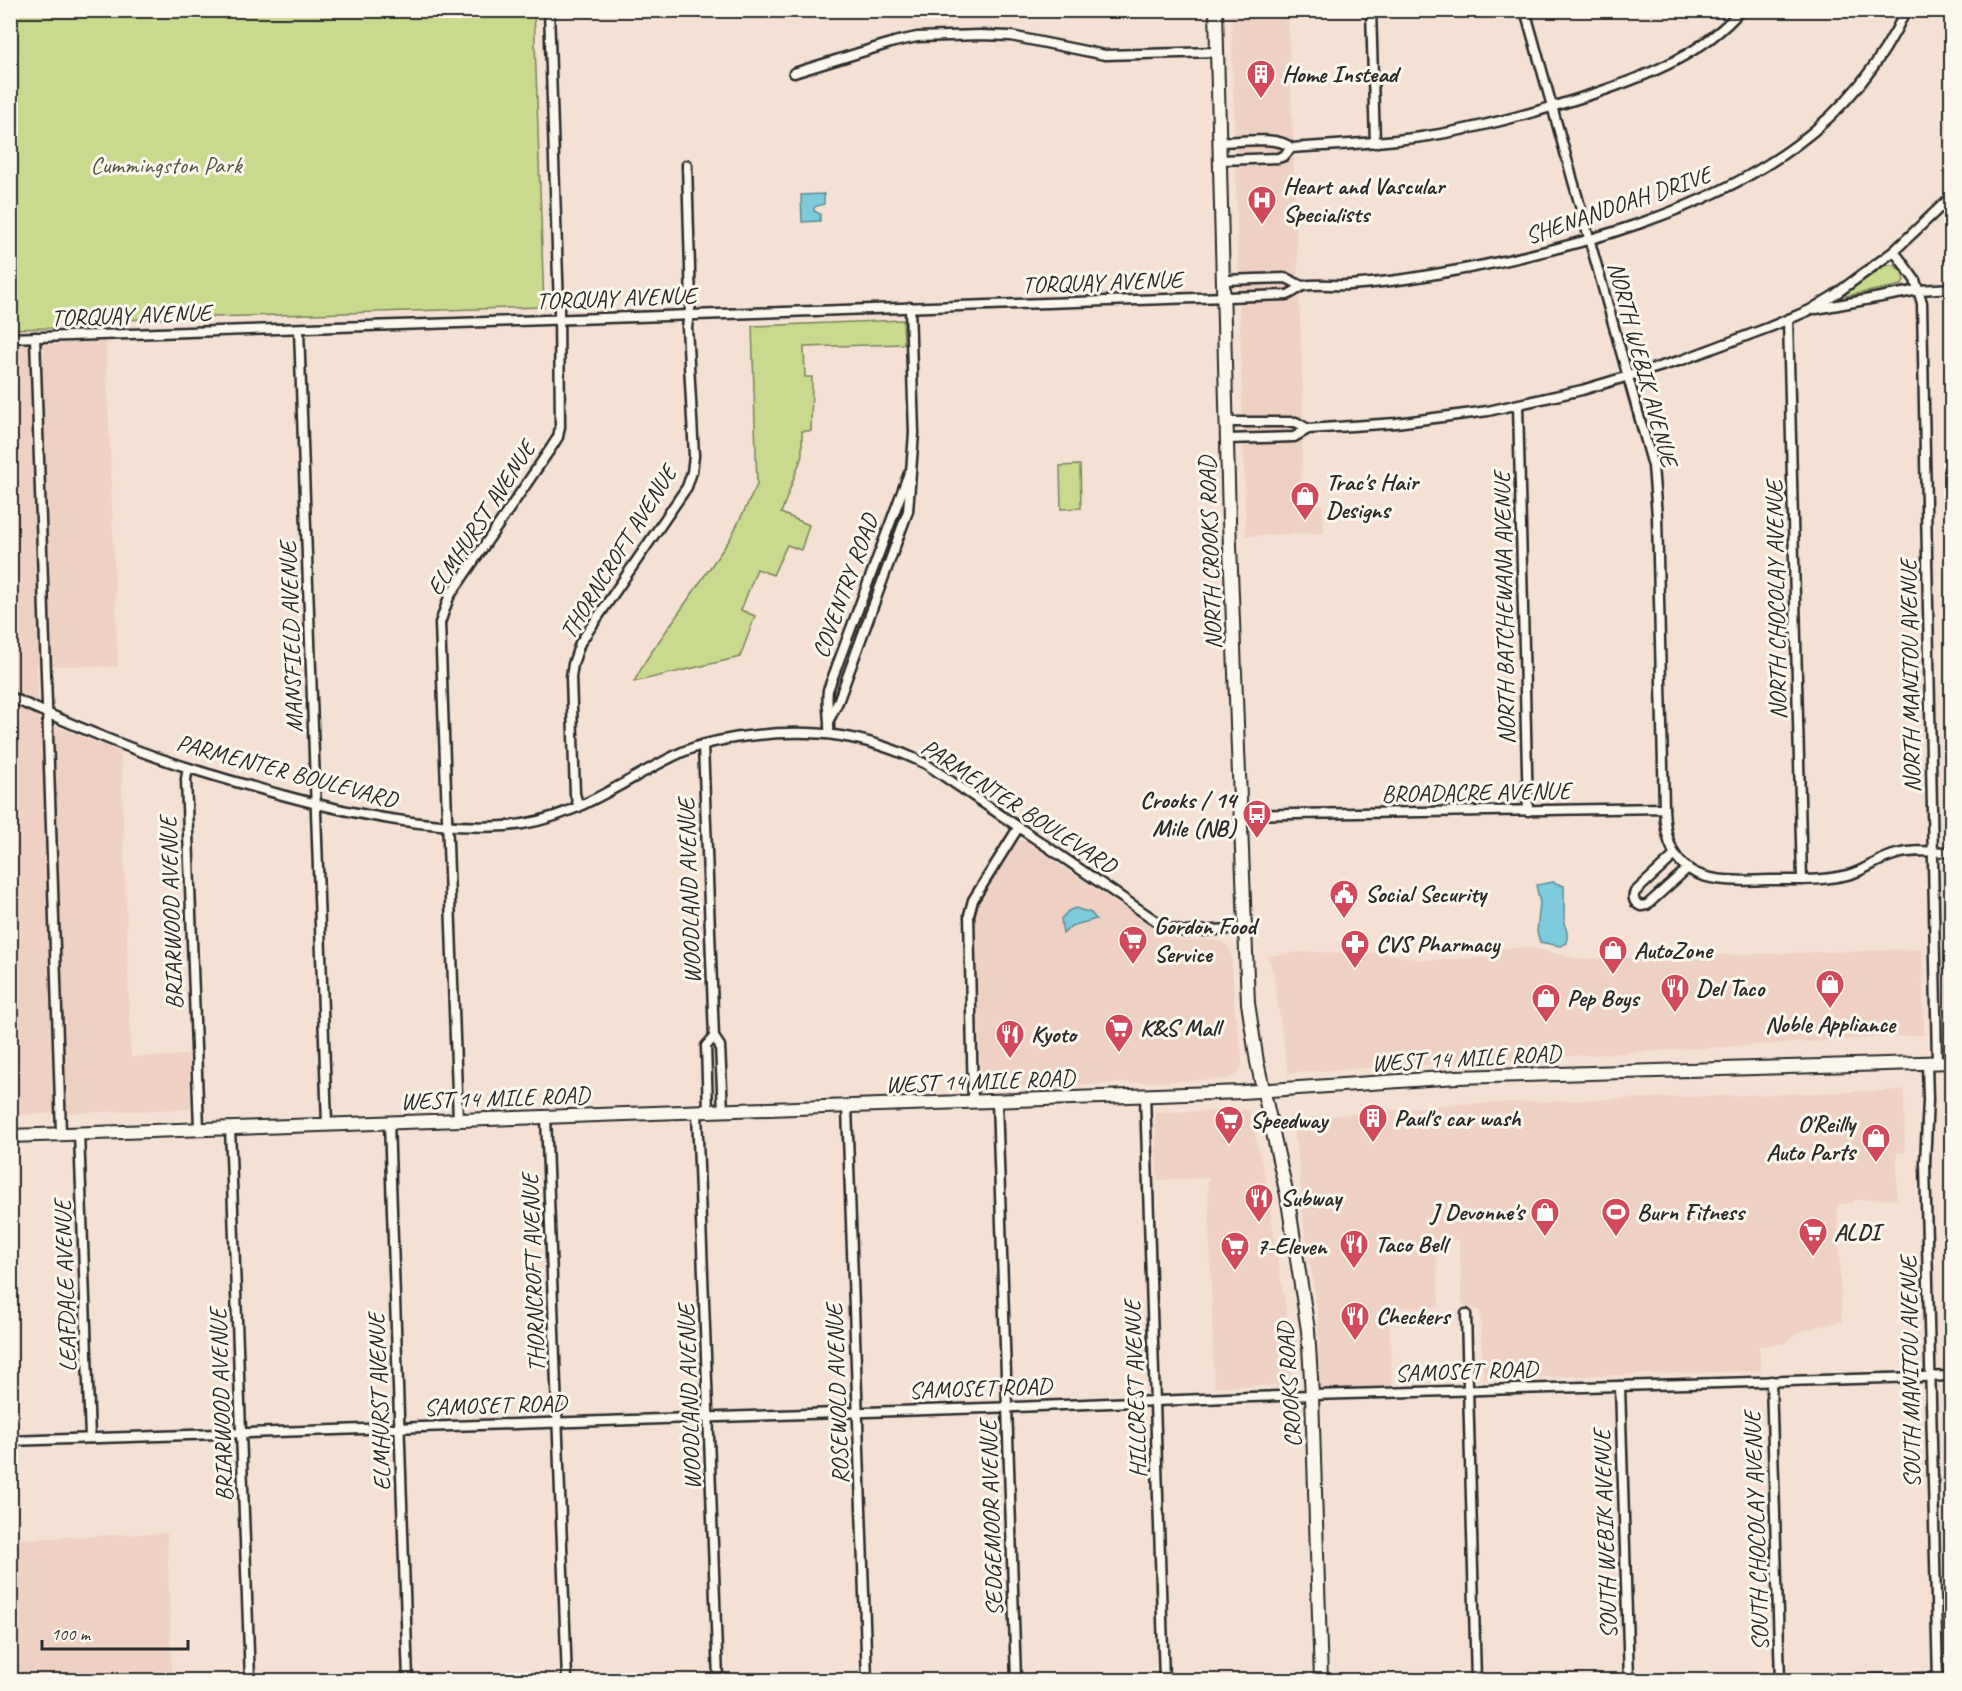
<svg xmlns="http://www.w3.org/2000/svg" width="1962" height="1691" font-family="Caveat,sans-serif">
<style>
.built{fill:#efd1c3}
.green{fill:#c9d98d;stroke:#7a825c;stroke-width:1.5}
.water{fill:#7dcbdb;stroke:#5c8b95;stroke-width:1.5}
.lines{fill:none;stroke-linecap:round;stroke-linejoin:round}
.minor-casing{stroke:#2b2b2b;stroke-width:13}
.secondary-casing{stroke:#2b2b2b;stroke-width:16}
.minor{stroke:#fbf7ec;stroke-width:8}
.secondary{stroke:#fbf7ec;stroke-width:12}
.labels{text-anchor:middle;stroke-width:6;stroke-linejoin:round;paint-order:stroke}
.poi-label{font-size:24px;font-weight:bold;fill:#2b2b2b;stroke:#fbf7ec;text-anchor:start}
.park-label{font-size:24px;fill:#525644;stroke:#fbf7ec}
.street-label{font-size:24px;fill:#2b2b2b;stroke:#fbf7ec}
</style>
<rect width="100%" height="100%" fill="#f4e1d4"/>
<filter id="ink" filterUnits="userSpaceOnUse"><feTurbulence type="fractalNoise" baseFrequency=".0167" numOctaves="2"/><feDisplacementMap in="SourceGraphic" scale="12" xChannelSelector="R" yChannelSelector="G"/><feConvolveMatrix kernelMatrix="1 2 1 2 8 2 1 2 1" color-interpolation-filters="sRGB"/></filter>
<g filter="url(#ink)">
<!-- built -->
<g class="built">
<polygon points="1231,11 1288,11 1303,395 1301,504 1323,504 1324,533 1246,536"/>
<polygon points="106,341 118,667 37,665 39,720 121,752 131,1057 189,1055 190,1109 11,1115 10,345"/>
<polygon points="1021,840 1025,841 1152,927 1182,941 1214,940 1224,943 1230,949 1232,963 1235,1014 1242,1055 1242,1065 1239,1072 1229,1079 1153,1082 993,1088 983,1084 981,1075 974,920 978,903 1015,845"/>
<polygon points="1529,947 1579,959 1922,949 1924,1035 1288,1073 1273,973 1268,956 1301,952 1386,953 1422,960 1478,958 1490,958 1490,949"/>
<polygon points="1945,952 1951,952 1951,1039 1947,1034"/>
<polygon points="1904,1090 1905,1152 1897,1153 1897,1199 1854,1200 1853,1203 1840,1204 1837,1208 1842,1321 1801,1331 1783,1344 1759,1346 1761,1371 1483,1379 1480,1311 1464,1305 1462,1301 1459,1240 1436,1241 1439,1307 1389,1308 1392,1386 1323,1389 1319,1385 1318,1312 1304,1228 1299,1167 1294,1129 1309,1118 1454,1104"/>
<polygon points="1249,1110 1266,1181 1290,1336 1291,1385 1214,1387 1208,1178 1157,1180 1155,1112"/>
<polygon points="10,1339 18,1539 167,1533 172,1680 11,1680"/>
</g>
<!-- green -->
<g class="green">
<polygon points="10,11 534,11 544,307 54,322 54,328 11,329"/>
<polygon points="1886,265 1894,265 1902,272 1904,280 1902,285 1846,296 1846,293"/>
<polygon points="903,320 904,344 804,347 805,377 812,377 811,431 802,431 802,456 781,513 809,525 801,550 787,545 773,575 757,569 741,610 755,616 740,657 634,682 646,660 730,539 757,485 752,326"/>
<polygon points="1080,465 1081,508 1061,509 1060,466"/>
</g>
<!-- water -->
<g class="water">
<polygon points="824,194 824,204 814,207 814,211 820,214 820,221 802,222 801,195"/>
<polygon points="1553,882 1564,886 1564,923 1567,932 1567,943 1560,946 1540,942 1537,932 1540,903 1536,885"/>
<polygon points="1075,908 1091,913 1096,919 1071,926 1063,934 1061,919 1068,911"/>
</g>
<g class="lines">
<!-- minor casing -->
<g class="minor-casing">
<g id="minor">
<polyline points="1371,10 1375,143"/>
<polyline points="1525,10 1653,466 1657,516 1664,808"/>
<polyline points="794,73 894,42 917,37 980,35 1011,36 1105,55 1217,52"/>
<path d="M 1220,142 C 1239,142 1278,135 1291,148"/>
<path d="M 1221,160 L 1278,158 L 1284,156 L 1291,148 C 1337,145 1383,143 1428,136 C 1485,127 1541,111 1596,93 C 1649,75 1703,54 1741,10"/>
<polyline points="1894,251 1915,280 1922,303 1937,1062"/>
<polyline points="1223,280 1286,278 1302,286"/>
<polyline points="1816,309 1919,290 1952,288"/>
<polyline points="1788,319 1802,880"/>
<polyline points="299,329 327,1124"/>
<polyline points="35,337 61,1133"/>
<path d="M 10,338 L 1287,295 C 1293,293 1298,288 1303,286 C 1317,283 1335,286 1349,285 C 1376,283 1403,280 1430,275 C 1502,263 1572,247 1641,223 C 1756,183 1853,125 1906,10"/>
<polyline points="1518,405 1528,811"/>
<polyline points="1226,422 1296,422 1308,429"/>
<polyline points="1227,439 1294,437 1308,429 1396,423 1488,411 1582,390 1682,360 1770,327 1810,310 1833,296 1894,251 1952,196"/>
<path d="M 10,697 C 47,713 84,730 121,744 C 174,765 228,780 282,795 C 356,815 430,830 506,826 C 570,822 619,783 674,756 C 697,744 723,739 748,736 C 814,728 865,734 926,764 L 1165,927 L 1185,932 L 1245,928"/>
<polyline points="830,718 838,702 908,511 914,433 910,307"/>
<path d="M 829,733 C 830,718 826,704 828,690 L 909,473"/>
<polyline points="703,745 714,1037 720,1046 723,1111"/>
<polyline points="188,768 186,779 199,1128"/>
<polyline points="579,807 575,794 571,677 573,664 580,643 687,487 692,472 694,456 687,327 691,303 687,165"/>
<path d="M 1240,815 L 1664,808 C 1666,885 1713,882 1773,880 C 1799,880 1826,881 1851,874 C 1867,869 1880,858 1897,854 C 1915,849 1933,852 1952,852"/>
<path d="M 1675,855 L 1635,892 C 1632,898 1634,903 1641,906 L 1647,905 L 1688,868"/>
<polyline points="1927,1063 1928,1100 1925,1163 1938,1680"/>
<polyline points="1145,1095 1164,1680"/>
<polyline points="997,1101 1016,1680"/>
<polyline points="973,1102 969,915 973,900 1018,828"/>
<polyline points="847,1107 867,1680"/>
<polyline points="708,1111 706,1046 714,1037"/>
<polyline points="697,1112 718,1680"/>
<polyline points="546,1116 567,1680"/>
<polyline points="458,1120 440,623 449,597 551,448 558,437 560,427 559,308 549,10"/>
<polyline points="389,1122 408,1680"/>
<polyline points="230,1127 250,1680"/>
<polyline points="79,1133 90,1438"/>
<polyline points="1466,1314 1476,1680"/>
<polyline points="1771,1381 1780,1680"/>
<polyline points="1620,1386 1629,1680"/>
<polyline points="10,1441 1016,1407 1250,1397 1952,1376"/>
<polyline points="1855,1680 1952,1677"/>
</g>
</g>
<!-- secondary casing -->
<g class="secondary-casing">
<g id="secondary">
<polyline points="1216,10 1229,520 1248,1003 1257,1062 1287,1195 1308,1330 1312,1395 1321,1680"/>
<polyline points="10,1136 1242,1092 1457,1077 1952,1062"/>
</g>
</g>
<!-- minor -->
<use href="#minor" class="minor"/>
<!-- secondary -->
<use href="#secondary" class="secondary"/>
</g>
</g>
<!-- icons -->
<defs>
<g id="building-pin" transform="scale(1.5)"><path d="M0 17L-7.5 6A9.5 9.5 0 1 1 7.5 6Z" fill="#d1495b" stroke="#fbf7ec"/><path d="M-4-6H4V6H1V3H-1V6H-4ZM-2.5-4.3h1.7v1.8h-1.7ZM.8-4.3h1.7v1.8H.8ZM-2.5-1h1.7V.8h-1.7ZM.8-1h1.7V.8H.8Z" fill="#fff"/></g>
<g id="hospital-pin" transform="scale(1.5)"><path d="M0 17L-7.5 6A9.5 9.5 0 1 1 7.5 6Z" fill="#d1495b" stroke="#fbf7ec"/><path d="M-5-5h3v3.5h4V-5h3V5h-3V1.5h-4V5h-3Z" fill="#fff"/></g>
<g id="shop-pin" transform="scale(1.5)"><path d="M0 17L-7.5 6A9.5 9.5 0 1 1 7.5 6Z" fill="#d1495b" stroke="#fbf7ec"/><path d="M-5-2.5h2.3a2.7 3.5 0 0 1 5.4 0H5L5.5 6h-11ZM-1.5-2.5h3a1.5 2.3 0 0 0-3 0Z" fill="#fff"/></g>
<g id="bus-pin" transform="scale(1.5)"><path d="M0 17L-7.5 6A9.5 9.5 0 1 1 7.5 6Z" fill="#d1495b" stroke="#fbf7ec"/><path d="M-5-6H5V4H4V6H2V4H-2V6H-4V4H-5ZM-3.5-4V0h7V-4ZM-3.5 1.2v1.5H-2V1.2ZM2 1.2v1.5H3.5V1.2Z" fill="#fff"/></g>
<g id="civic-pin" transform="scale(1.5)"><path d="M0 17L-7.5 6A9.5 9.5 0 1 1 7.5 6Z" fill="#d1495b" stroke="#fbf7ec"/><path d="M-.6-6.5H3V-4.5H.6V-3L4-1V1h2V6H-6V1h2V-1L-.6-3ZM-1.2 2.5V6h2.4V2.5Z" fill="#fff"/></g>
<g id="supermarket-pin" transform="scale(1.5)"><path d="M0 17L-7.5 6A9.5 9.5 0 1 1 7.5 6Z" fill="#d1495b" stroke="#fbf7ec"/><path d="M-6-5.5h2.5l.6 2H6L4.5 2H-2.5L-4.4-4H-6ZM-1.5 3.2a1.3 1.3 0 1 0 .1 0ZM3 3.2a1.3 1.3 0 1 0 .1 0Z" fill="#fff"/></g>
<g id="pharmacy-pin" transform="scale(1.5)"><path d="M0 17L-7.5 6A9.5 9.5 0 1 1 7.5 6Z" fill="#d1495b" stroke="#fbf7ec"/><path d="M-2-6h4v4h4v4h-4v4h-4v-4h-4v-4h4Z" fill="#fff"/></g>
<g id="restaurant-pin" transform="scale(1.5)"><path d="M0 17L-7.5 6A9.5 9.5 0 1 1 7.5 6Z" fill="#d1495b" stroke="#fbf7ec"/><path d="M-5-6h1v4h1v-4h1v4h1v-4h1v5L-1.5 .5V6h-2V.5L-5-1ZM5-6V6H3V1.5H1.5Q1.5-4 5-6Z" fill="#fff"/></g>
<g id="stadium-pin" transform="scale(1.5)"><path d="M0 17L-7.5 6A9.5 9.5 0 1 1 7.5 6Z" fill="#d1495b" stroke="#fbf7ec"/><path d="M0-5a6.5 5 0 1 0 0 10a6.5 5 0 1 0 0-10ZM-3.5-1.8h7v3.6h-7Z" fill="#fff"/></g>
</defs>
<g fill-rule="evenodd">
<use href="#building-pin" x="1261" y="74"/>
<use href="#hospital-pin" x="1262" y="200"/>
<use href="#shop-pin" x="1305" y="496"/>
<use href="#bus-pin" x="1257" y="814"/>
<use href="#civic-pin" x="1344" y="894"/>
<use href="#supermarket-pin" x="1133" y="940"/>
<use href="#pharmacy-pin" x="1355" y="944"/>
<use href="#shop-pin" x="1613" y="950"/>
<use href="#shop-pin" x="1830" y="984"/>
<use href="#restaurant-pin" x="1675" y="988"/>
<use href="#shop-pin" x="1546" y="998"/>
<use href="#supermarket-pin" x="1119" y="1028"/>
<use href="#restaurant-pin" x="1010" y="1034"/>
<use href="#building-pin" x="1373" y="1118"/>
<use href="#supermarket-pin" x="1229" y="1120"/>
<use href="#shop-pin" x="1876" y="1138"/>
<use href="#restaurant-pin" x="1259" y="1198"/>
<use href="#shop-pin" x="1545" y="1212"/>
<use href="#stadium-pin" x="1616" y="1212"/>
<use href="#supermarket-pin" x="1813" y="1232"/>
<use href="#restaurant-pin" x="1354" y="1244"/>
<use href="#supermarket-pin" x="1235" y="1246"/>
<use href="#restaurant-pin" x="1355" y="1316"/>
</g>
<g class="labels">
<!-- poi labels -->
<g class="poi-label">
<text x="1282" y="82">Home Instead</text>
<text x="1283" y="194">Heart and Vascular<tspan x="1283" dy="28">Specialists</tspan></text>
<text x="1326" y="490">Trac's Hair<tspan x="1326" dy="28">Designs</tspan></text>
<text x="1236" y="808" text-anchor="end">Crooks / 14<tspan x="1236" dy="28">Mile (NB)</tspan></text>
<text x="1365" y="902">Social Security</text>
<text x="1154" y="934">Gordon Food<tspan x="1154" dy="28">Service</tspan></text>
<text x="1376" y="952">CVS Pharmacy</text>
<text x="1634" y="958">AutoZone</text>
<text x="1696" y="996">Del Taco</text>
<text x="1567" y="1006">Pep Boys</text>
<text x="1830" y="1032" text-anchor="middle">Noble Appliance</text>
<text x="1140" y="1036">K&amp;S Mall</text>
<text x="1031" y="1042">Kyoto</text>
<text x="1394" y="1126">Paul's car wash</text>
<text x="1250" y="1128">Speedway</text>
<text x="1855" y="1132" text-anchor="end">O'Reilly<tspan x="1855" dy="28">Auto Parts</tspan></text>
<text x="1280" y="1206">Subway</text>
<text x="1524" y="1220" text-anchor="end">J Devonne's</text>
<text x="1637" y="1220">Burn Fitness</text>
<text x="1834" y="1240">ALDI</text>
<text x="1375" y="1252">Taco Bell</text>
<text x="1256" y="1254">7-Eleven</text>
<text x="1376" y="1324">Checkers</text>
</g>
<!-- park labels -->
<g class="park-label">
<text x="166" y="173">Cummingston Park</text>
</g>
<!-- street labels -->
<g class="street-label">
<text transform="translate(1618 205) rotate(-19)" y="8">SHENANDOAH DRIVE</text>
<text transform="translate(1102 282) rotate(-2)" y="8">TORQUAY AVENUE</text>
<text transform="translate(616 298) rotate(-2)" y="8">TORQUAY AVENUE</text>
<text transform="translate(131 315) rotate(-2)" y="8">TORQUAY AVENUE</text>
<text transform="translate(1643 364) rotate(75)" y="8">NORTH WEBIK AVENUE</text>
<text transform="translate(481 518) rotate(-57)" y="8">ELMHURST AVENUE</text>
<text transform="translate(618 552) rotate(-58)" y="8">THORNCROFT AVENUE</text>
<text transform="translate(1210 553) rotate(-92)" y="8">NORTH CROOKS ROAD</text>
<text transform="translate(845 586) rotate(-70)" y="8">COVENTRY ROAD</text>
<text transform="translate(1776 600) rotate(-91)" y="8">NORTH CHOCOLAY AVENUE</text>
<text transform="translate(1504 608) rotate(-91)" y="8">NORTH BATCHEWANA AVENUE</text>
<text transform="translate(291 637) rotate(-92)" y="8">MANSFIELD AVENUE</text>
<text transform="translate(1910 676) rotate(-91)" y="8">NORTH MANITOU AVENUE</text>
<text transform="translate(287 771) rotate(15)" y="8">PARMENTER BOULEVARD</text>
<text transform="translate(1476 792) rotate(-1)" y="8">BROADACRE AVENUE</text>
<text transform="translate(1019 806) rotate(33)" y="8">PARMENTER BOULEVARD</text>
<text transform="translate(689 891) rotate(-92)" y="8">WOODLAND AVENUE</text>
<text transform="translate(171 913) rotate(-92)" y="8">BRIARWOOD AVENUE</text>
<text transform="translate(1466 1058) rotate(-3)" y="8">WEST 14 MILE ROAD</text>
<text transform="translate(980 1081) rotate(-2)" y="8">WEST 14 MILE ROAD</text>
<text transform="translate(495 1098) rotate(-2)" y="8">WEST 14 MILE ROAD</text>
<text transform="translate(533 1273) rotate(-92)" y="8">THORNCROFT AVENUE</text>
<text transform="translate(65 1286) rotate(-92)" y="8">LEAFDALE AVENUE</text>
<text transform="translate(1466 1371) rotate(-2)" y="8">SAMOSET ROAD</text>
<text transform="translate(1910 1372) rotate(-91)" y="8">SOUTH MANITOU AVENUE</text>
<text transform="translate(1289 1385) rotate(-94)" y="8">CROOKS ROAD</text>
<text transform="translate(980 1388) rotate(-2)" y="8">SAMOSET ROAD</text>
<text transform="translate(1135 1389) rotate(-92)" y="8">HILLCREST AVENUE</text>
<text transform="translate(837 1394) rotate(-92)" y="8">ROSEWOLD AVENUE</text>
<text transform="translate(689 1397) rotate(-92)" y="8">WOODLAND AVENUE</text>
<text transform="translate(379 1402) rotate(-92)" y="8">ELMHURST AVENUE</text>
<text transform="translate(221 1405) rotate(-92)" y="8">BRIARWOOD AVENUE</text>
<text transform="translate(495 1405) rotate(-2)" y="8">SAMOSET ROAD</text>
<text transform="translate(991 1518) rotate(-92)" y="8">SEDGEMOOR AVENUE</text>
<text transform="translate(1756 1531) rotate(-92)" y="8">SOUTH CHOCOLAY AVENUE</text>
<text transform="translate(1605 1534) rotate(-92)" y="8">SOUTH WEBIK AVENUE</text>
</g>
</g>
<!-- margin -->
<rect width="1962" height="1691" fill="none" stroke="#fbf7ec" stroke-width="36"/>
<rect x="18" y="18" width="1926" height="1655" fill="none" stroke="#2b2b2b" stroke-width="2" filter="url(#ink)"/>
<!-- scale -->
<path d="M42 1640v9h146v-9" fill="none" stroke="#2b2b2b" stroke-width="3"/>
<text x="51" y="1640" font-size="18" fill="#2b2b2b" stroke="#fbf7ec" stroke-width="4.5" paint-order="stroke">100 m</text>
</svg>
